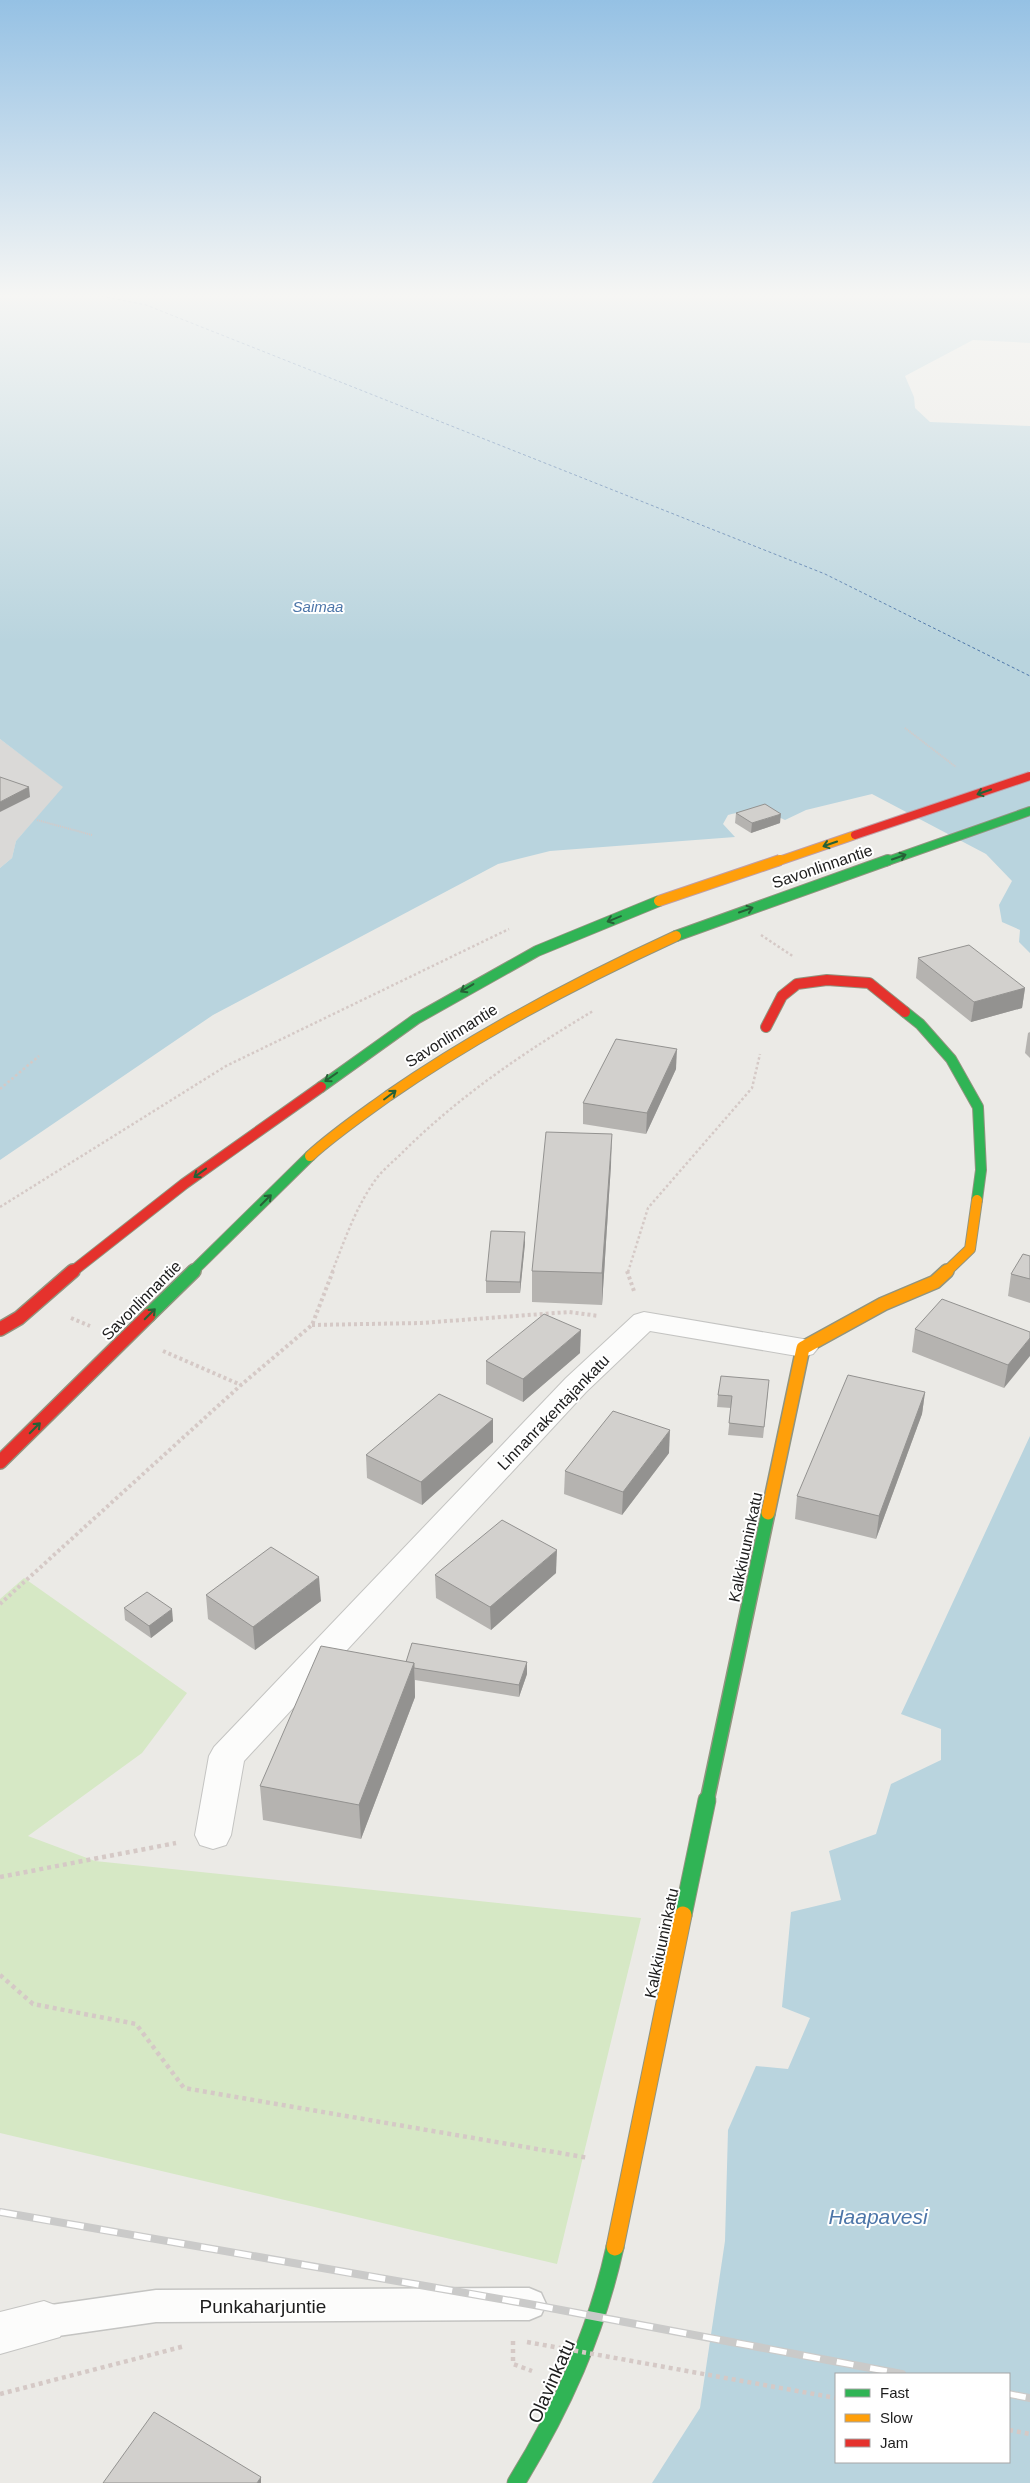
<svg xmlns="http://www.w3.org/2000/svg" width="1030" height="2483" font-family="Helvetica,sans-serif">
<style>
.residential{fill:#dad9d7}
.grass{fill:#d6e8c5}
.water{fill:#b9d4de;fill-rule:evenodd}
.lines{fill:none;stroke-linecap:round;stroke-linejoin:round}
.ferry{stroke:#4d76a9;stroke-width:1;stroke-dasharray:3 2.5;stroke-linecap:butt}
.lane-casing{stroke:#c4c4c2;stroke-width:3}
.street-casing{stroke:#c4c4c2;stroke-width:2}
.fast-far3-casing{stroke:#91947f;stroke-width:10}
.fast-far2-casing{stroke:#91947f;stroke-width:12}
.fast-far1-casing{stroke:#91947f;stroke-width:16}
.fast-casing{stroke:#91947f;stroke-width:19}
.slow-far2-casing{stroke:#91947f;stroke-width:12}
.slow-far1-casing{stroke:#91947f;stroke-width:16}
.slow-casing{stroke:#91947f;stroke-width:19}
.jam-far1-casing{stroke:#91947f;stroke-width:12}
.jam-casing{stroke:#91947f;stroke-width:16}
.path-far3{stroke:#d5c9c6;stroke-width:2;stroke-dasharray:1 1;stroke-linecap:butt}
.path-far2{stroke:#d5c9c6;stroke-width:2.5;stroke-dasharray:2.5 2.5;stroke-linecap:butt}
.path-far1{stroke:#d5c9c6;stroke-width:4;stroke-dasharray:3 3;stroke-linecap:butt}
.path{stroke:#d5c9c6;stroke-width:4.5;stroke-dasharray:4 4;stroke-linecap:butt}
.lane{fill:#fcfcfb;fill-rule:evenodd}
.street{fill:#fcfcfb;fill-rule:evenodd}
.fast-far3{stroke:#30b455;stroke-width:8}
.fast-far2{stroke:#30b455;stroke-width:10}
.fast-far1{stroke:#30b455;stroke-width:13}
.fast{stroke:#30b455;stroke-width:17}
.slow-far2{stroke:#ff9f0a;stroke-width:10}
.slow-far1{stroke:#ff9f0a;stroke-width:13}
.slow{stroke:#ff9f0a;stroke-width:17}
.jam-far1{stroke:#e5322d;stroke-width:10}
.jam{stroke:#e5322d;stroke-width:13}
.rail-casing{stroke:#cacac9;stroke-width:8}
.rail{stroke:#fff;stroke-width:5.5;stroke-dasharray:17;stroke-linecap:butt}
.slow-bridge-far1-casing{stroke:#bf9ea6;stroke-width:10;stroke-linecap:butt}
.slow-bridge-casing{stroke:#bf9ea6;stroke-width:12;stroke-linecap:butt}
.jam-bridge-casing{stroke:#bf9ea6;stroke-width:10;stroke-linecap:butt}
.path-bridge{stroke:#d5c9c6;stroke-width:4.5;stroke-dasharray:4 4;stroke-linecap:butt}
.slow-bridge-far1{stroke:#ff9f0a;stroke-width:8}
.slow-bridge{stroke:#ff9f0a;stroke-width:10}
.jam-bridge{stroke:#e5322d;stroke-width:8}
.wall{fill:#b5b3b0}
.shaded-wall{fill:#939290}
.building{fill:#d2d0cd;stroke:#939290}
.oneway{stroke:#266136}
.labels{text-anchor:middle;stroke-width:4;stroke-linejoin:round;paint-order:stroke}
.far-water-label{font-size:15px;font-style:italic;fill:#4d76a9;stroke:#fff}
.street-label{font-size:16px;fill:#1d1d1d;stroke:#fff}
.near-street-label{font-size:19px;fill:#1d1d1d;stroke:#fff}
.near-water-label{font-size:21px;font-style:italic;fill:#4d76a9;stroke:#fff}
</style>
<rect width="100%" height="100%" fill="#ebeae6"/>
<!-- residential -->
<polygon class="residential" points="0,739 64,787 16,841 12,858 0,868"/>
<!-- grass -->
<polygon class="grass" points="24,1578 187,1693 142,1753 28,1836 95,1861 641,1918 557,2264 0,2133 0,1599"/>
<!-- water -->
<g class="water">
<path d="M 0,295 L 1030,295 L 1030,343 L 973,340 L 905,376 L 914,397 L 915,408 L 930,422 L 1030,426 L 1030,953 L 1019,942 L 1020,930 L 1002,922 L 999,905 L 1012,881 L 986,854 L 872,794 L 806,810 L 785,820 C 763,809 752,809 728,815 L 723,824 L 735,837 L 550,851 L 498,864 L 213,1015 L 0,1160 L 0,868 L 12,858 L 16,841 L 63,787 L 0,739 Z"/>
<path d="M 1030,1436 L 1030,2483 L 652,2483 L 700,2408 L 725,2241 L 728,2130 L 756,2066 L 788,2069 L 810,2018 L 782,2007 L 791,1912 L 841,1900 L 829,1851 L 876,1834 L 891,1784 L 941,1760 L 941,1729 L 901,1714 ZM 836,2374 L 1009,2374 L 1009,2462 L 836,2462 Z"/>
</g>
<g class="lines">
<!-- ferry -->
<polyline class="ferry" points="96,295 146,305 825,574 1030,676"/>
<!-- lane casing -->
<g class="lane-casing">
<polygon id="lane" points="529,2288 541,2293 546,2304 541,2315 529,2320 156,2322 44,2338 32,2333 27,2322 32,2311 44,2306 156,2290"/>
</g>
<!-- street casing -->
<g class="street-casing">
<g id="street">
<polygon points="644,1312 803,1339 813,1342 818,1348 813,1354 803,1357 650,1331 586,1392 244,1761 231,1835 226,1845 213,1849 200,1845 195,1835 209,1756 214,1747 566,1378 634,1315"/>
<polygon points="44,2301 60,2307 66,2322 60,2337 0,2354 0,2312"/>
</g>
</g>
<!-- fast-far3 casing -->
<g class="fast-far3-casing">
<polyline id="fast-far3" points="885,862 1030,811"/>
</g>
<!-- fast-far2 casing -->
<g class="fast-far2-casing">
<g id="fast-far2">
<polyline points="676,936 888,860"/>
<polyline points="905,1012 920,1024 951,1059 978,1107 981,1170 977,1200"/>
<polyline points="321,1087 416,1019 537,951 659,901"/>
<polyline points="192,1272 310,1156"/>
</g>
</g>
<!-- fast-far1 casing -->
<g class="fast-far1-casing">
<g id="fast-far1">
<polyline points="149,1315 194,1271"/>
<polyline points="707,1801 768,1513"/>
</g>
</g>
<!-- fast casing -->
<g class="fast-casing">
<g id="fast">
<polyline points="683,1915 707,1800"/>
<path d="M 516,2483 C 562,2408 596,2333 615,2247"/>
</g>
</g>
<!-- slow-far2 casing -->
<g class="slow-far2-casing">
<g id="slow-far2">
<path d="M 310,1156 C 334,1134 362,1115 388,1096 C 479,1033 576,982 676,936"/>
<polyline points="946,1272 970,1249 977,1200"/>
</g>
</g>
<!-- slow-far1 casing -->
<g class="slow-far1-casing">
<polyline id="slow-far1" points="768,1513 803,1348 883,1304 935,1282 947,1271"/>
</g>
<!-- slow casing -->
<g class="slow-casing">
<polyline id="slow" points="615,2247 683,1915"/>
</g>
<!-- jam-far1 casing -->
<g class="jam-far1-casing">
<g id="jam-far1">
<polyline points="766,1027 782,996 797,984 827,980 869,983 905,1012"/>
<polyline points="72,1272 184,1184 321,1087"/>
</g>
</g>
<!-- jam casing -->
<g class="jam-casing">
<g id="jam">
<polyline points="0,1329 19,1318 73,1271"/>
<polyline points="0,1462 149,1315"/>
</g>
</g>
<!-- path-far3 -->
<g class="path-far3">
<polyline points="905,728 956,767"/>
<polyline points="37,820 92,835"/>
</g>
<!-- path-far2 -->
<g class="path-far2">
<polyline points="761,935 794,957"/>
<polyline points="0,1089 39,1056"/>
<polyline points="0,1207 226,1066 509,929"/>
<path d="M 332,1272 C 344,1242 355,1209 374,1182 C 381,1171 394,1161 403,1152 C 459,1096 526,1051 593,1011"/>
<polyline points="628,1272 648,1208 752,1088 760,1054"/>
</g>
<!-- path-far1 -->
<g class="path-far1">
<polyline points="627,1271 634,1291"/>
<polyline points="71,1318 90,1326"/>
<polyline points="312,1325 421,1323 569,1312 599,1316"/>
<polyline points="163,1351 241,1385"/>
<polyline points="0,1604 241,1385 312,1325 333,1271"/>
</g>
<!-- path -->
<g class="path">
<polyline points="0,1877 176,1843"/>
<polyline points="0,1975 33,2004 136,2024 184,2088 589,2158"/>
<polyline points="513,2341 513,2364 532,2371"/>
<polyline points="0,2394 185,2346"/>
<polyline points="1009,2430 1030,2434"/>
</g>
<!-- lane -->
<use href="#lane" class="lane"/>
<!-- street -->
<use href="#street" class="street"/>
<!-- fast-far3 -->
<use href="#fast-far3" class="fast-far3"/>
<!-- fast-far2 -->
<use href="#fast-far2" class="fast-far2"/>
<!-- fast-far1 -->
<use href="#fast-far1" class="fast-far1"/>
<!-- fast -->
<use href="#fast" class="fast"/>
<!-- slow-far2 -->
<use href="#slow-far2" class="slow-far2"/>
<!-- slow-far1 -->
<use href="#slow-far1" class="slow-far1"/>
<!-- slow -->
<use href="#slow" class="slow"/>
<!-- jam-far1 -->
<use href="#jam-far1" class="jam-far1"/>
<!-- jam -->
<use href="#jam" class="jam"/>
<!-- rail casing -->
<g class="rail-casing">
<g id="rail">
<polyline points="0,2212 529,2304 902,2374"/>
<polyline points="1009,2394 1030,2398"/>
</g>
</g>
<!-- rail -->
<use href="#rail" class="rail"/>
<!-- slow-bridge-far1 casing -->
<g class="slow-bridge-far1-casing">
<polyline id="slow-bridge-far1" points="776,862 855,835"/>
</g>
<!-- slow-bridge casing -->
<g class="slow-bridge-casing">
<polyline id="slow-bridge" points="659,901 780,860"/>
</g>
<!-- jam-bridge casing -->
<g class="jam-bridge-casing">
<polyline id="jam-bridge" points="855,835 1030,776"/>
</g>
<!-- path-bridge -->
<polyline class="path-bridge" points="527,2342 836,2398"/>
<!-- slow-bridge-far1 -->
<use href="#slow-bridge-far1" class="slow-bridge-far1"/>
<!-- slow-bridge -->
<use href="#slow-bridge" class="slow-bridge"/>
<!-- jam-bridge -->
<use href="#jam-bridge" class="jam-bridge"/>
</g>
<!-- wall -->
<g class="wall">
<polygon points="736,813 780,823 751,833 735,823"/>
<polygon points="918,958 1025,988 1022,1008 971,1022 916,978"/>
<polygon points="1030,1032 1030,1058 1025,1053 1028,1033"/>
<polygon points="676,1069 646,1134 583,1124 583,1103"/>
<polygon points="611,1164 602,1305 532,1302 532,1271"/>
<polygon points="525,1243 520,1293 486,1293 486,1281"/>
<polygon points="1030,1256 1030,1303 1008,1296 1011,1274"/>
<polygon points="915,1329 1030,1332 1004,1388 912,1352"/>
<polygon points="580,1353 523,1402 486,1384 486,1361"/>
<polygon points="768,1392 763,1438 728,1435 731,1408 717,1407 718,1395"/>
<polygon points="925,1392 922,1414 876,1539 795,1519 797,1496"/>
<polygon points="493,1419 493,1442 422,1505 367,1478 366,1455"/>
<polygon points="669,1453 622,1515 564,1494 565,1471"/>
<polygon points="556,1573 491,1630 436,1598 435,1575"/>
<polygon points="206,1595 321,1601 255,1650 208,1619"/>
<polygon points="124,1608 173,1621 151,1638 125,1620"/>
<polygon points="406,1662 527,1674 519,1697 415,1680 415,1697 361,1839 263,1820 260,1786"/>
</g>
<!-- shaded-wall -->
<g class="shaded-wall">
<polygon points="29,787 30,797 0,812 0,802"/>
<polygon points="781,814 780,823 751,833 752,823"/>
<polygon points="1025,988 1022,1008 971,1022 974,1002"/>
<polygon points="677,1049 676,1069 646,1134 647,1113"/>
<polygon points="612,1134 611,1164 602,1305 602,1273"/>
<polygon points="525,1232 525,1243 520,1293 520,1282"/>
<polygon points="581,1330 580,1353 523,1402 523,1379"/>
<polygon points="1030,1338 1030,1356 1004,1388 1008,1365"/>
<polygon points="925,1392 922,1414 876,1539 879,1516"/>
<polygon points="493,1419 493,1442 422,1505 421,1482"/>
<polygon points="670,1430 669,1453 622,1515 623,1492"/>
<polygon points="557,1550 556,1573 491,1630 490,1607"/>
<polygon points="319,1577 321,1601 255,1650 253,1627"/>
<polygon points="172,1609 173,1621 151,1638 149,1626"/>
<polygon points="527,1662 527,1674 519,1697 519,1685"/>
<polygon points="414,1663 415,1697 361,1839 359,1805"/>
<polygon points="261,2477 261,2483 257,2483"/>
</g>
<!-- building -->
<g class="building">
<polygon points="0,777 29,787 0,802"/>
<polygon points="765,804 781,814 752,823 736,813"/>
<polygon points="969,945 1025,988 974,1002 918,958"/>
<polygon points="616,1039 677,1049 647,1113 583,1103"/>
<polygon points="546,1132 612,1134 602,1273 532,1271"/>
<polygon points="491,1231 525,1232 520,1282 486,1281"/>
<polygon points="1023,1254 1030,1256 1030,1279 1011,1274"/>
<polygon points="942,1299 1030,1332 1030,1338 1008,1365 915,1329"/>
<polygon points="544,1314 581,1330 523,1379 486,1361"/>
<polygon points="848,1375 925,1392 879,1516 797,1496"/>
<polygon points="721,1376 769,1380 764,1427 729,1423 732,1396 718,1395"/>
<polygon points="439,1394 493,1419 421,1482 366,1455"/>
<polygon points="613,1411 670,1430 623,1492 565,1471"/>
<polygon points="502,1520 557,1550 490,1607 435,1575"/>
<polygon points="271,1547 319,1577 253,1627 206,1595"/>
<polygon points="147,1592 172,1609 149,1626 124,1608"/>
<polygon points="412,1643 527,1662 519,1685 414,1668 414,1663 406,1662"/>
<polygon points="321,1646 414,1663 359,1805 260,1786"/>
<polygon points="154,2412 261,2477 257,2483 103,2483"/>
</g>
<!-- one-way arrows -->
<defs><path id="oneway-shaft" d="M-6 0H5M1.5-3L5.5 0L1.5 3" fill="none" stroke-width="1.6" stroke-linecap="round" stroke-linejoin="round" transform="scale(1.25)"/></defs>
<g class="oneway">
<use href="#oneway-shaft" transform="translate(984 792) rotate(161)"/>
<use href="#oneway-shaft" transform="translate(830 844) rotate(161)"/>
<use href="#oneway-shaft" transform="translate(899 857) rotate(-19)"/>
<use href="#oneway-shaft" transform="translate(746 910) rotate(-19)"/>
<use href="#oneway-shaft" transform="translate(614 919) rotate(158)"/>
<use href="#oneway-shaft" transform="translate(467 988) rotate(149)"/>
<use href="#oneway-shaft" transform="translate(331 1077) rotate(145)"/>
<use href="#oneway-shaft" transform="translate(390 1095) rotate(-37)"/>
<use href="#oneway-shaft" transform="translate(200 1173) rotate(144)"/>
<use href="#oneway-shaft" transform="translate(266 1200) rotate(-45)"/>
<use href="#oneway-shaft" transform="translate(150 1314) rotate(-45)"/>
<use href="#oneway-shaft" transform="translate(35 1428) rotate(-45)"/>
</g>
<!-- sky -->
<linearGradient id="sky" x2="0" y2="1"><stop stop-color="#95c1e4"/><stop offset="0.46" stop-color="#f6f6f4"/><stop offset="1" stop-color="#f6f6f4" stop-opacity="0"/></linearGradient>
<rect width="1030" height="643" fill="url(#sky)"/>
<g class="labels">
<!-- far-water labels -->
<g class="far-water-label">
<text x="318" y="612">Saimaa</text>
</g>
<!-- street labels -->
<g class="street-label">
<text transform="translate(822 866) rotate(-19)" y="6">Savonlinnantie</text>
<text transform="translate(451 1035) rotate(-32)" y="6">Savonlinnantie</text>
<text transform="translate(141 1300) rotate(-45)" y="6">Savonlinnantie</text>
<text transform="translate(553 1412) rotate(-46)" y="6">Linnanrakentajankatu</text>
<text transform="translate(745 1547) rotate(-78)" y="6">Kalkkiuuninkatu</text>
<text transform="translate(661 1943) rotate(-78)" y="6">Kalkkiuuninkatu</text>
</g>
<!-- near-street labels -->
<g class="near-street-label">
<text x="263" y="2313">Punkaharjuntie</text>
<text transform="translate(551 2381) rotate(-66)" y="7">Olavinkatu</text>
</g>
<!-- near-water labels -->
<g class="near-water-label">
<text x="878" y="2224">Haapavesi</text>
</g>
</g>
<!-- legend -->
<rect x="835" y="2373" width="175" height="90" fill="#ffffff" stroke="#a5a5a5"/>
<rect x="845" y="2389" width="25" height="8" fill="#30b455" stroke="#a5a5a5"/>
<text x="880" y="2398" font-size="15" fill="#1d1d1d">Fast</text>
<rect x="845" y="2414" width="25" height="8" fill="#ff9f0a" stroke="#a5a5a5"/>
<text x="880" y="2423" font-size="15" fill="#1d1d1d">Slow</text>
<rect x="845" y="2439" width="25" height="8" fill="#e5322d" stroke="#a5a5a5"/>
<text x="880" y="2448" font-size="15" fill="#1d1d1d">Jam</text>
</svg>
